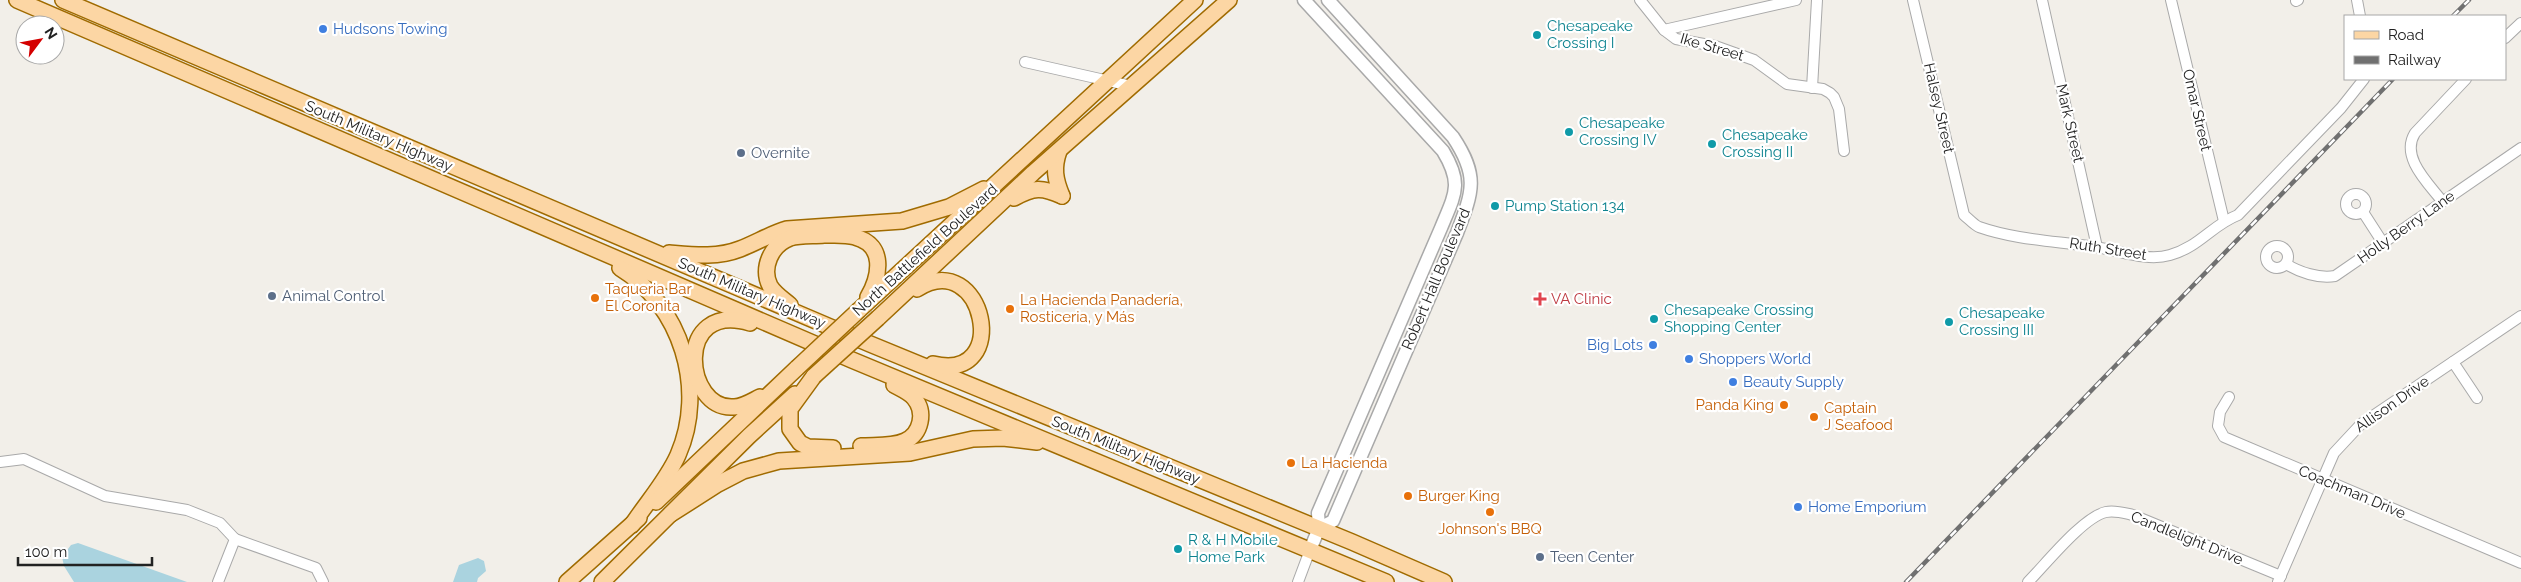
<svg xmlns="http://www.w3.org/2000/svg" width="2521" height="582" font-family="Raleway,sans-serif">
<style>
.water{fill:#aad3df}
.lines{fill:none;stroke-linecap:round;stroke-linejoin:round}
.minor-casing{stroke:#a9a9a9;stroke-width:12}
.tertiary-casing{stroke:#a9a9a9;stroke-width:15}
.primary-casing{stroke:#a06b00;stroke-width:18}
.minor{stroke:#fff;stroke-width:10}
.tertiary{stroke:#fff;stroke-width:12}
.primary{stroke:#fcd6a4;stroke-width:15}
.rail-casing{stroke:#707070;stroke-width:4.5}
.rail{stroke:#fff;stroke-width:2.5;stroke-dasharray:8;stroke-linecap:butt}
.primary-bridge-casing{stroke:#a06b00;stroke-width:18;stroke-linecap:butt}
.primary-bridge{stroke:#fcd6a4;stroke-width:15}
.shop-dot{fill:#3f7fe0;stroke:#fff;stroke-width:2}
.culture-dot{fill:#0f9aa8;stroke:#fff;stroke-width:2}
.service-dot{fill:#5c6f8a;stroke:#fff;stroke-width:2}
.food-dot{fill:#e8710a;stroke:#fff;stroke-width:2}
.health-dot{fill:#e0444e;stroke:#fff;stroke-width:2}
.labels{text-anchor:middle;stroke-width:4.5;stroke-linejoin:round;paint-order:stroke}
.culture-label{font-size:15px;fill:#0d838f;stroke:#fff;text-anchor:start}
.shop-label{font-size:15px;fill:#366cbe;stroke:#fff;text-anchor:start}
.street-label{font-size:15px;fill:#222;stroke:#fff}
.service-label{font-size:15px;fill:#4e5e75;stroke:#fff;text-anchor:start}
.food-label{font-size:15px;fill:#c56008;stroke:#fff;text-anchor:start}
.health-label{font-size:15px;fill:#be3a42;stroke:#fff;text-anchor:start}
</style>
<rect width="100%" height="100%" fill="#f2efe9"/>
<!-- water -->
<g class="water">
<polygon points="78,543 187,582 74,582 64,566 62,557 71,545"/>
<polygon points="478,558 484,561 486,571 478,578 477,582 453,582 459,565"/>
</g>
<g class="lines">
<!-- minor casing -->
<g class="minor-casing">
<g id="minor">
<polyline points="1640,0 1664,30 1676,39 1715,46 1754,60 1787,84 1823,89 1830,93 1834,97 1839,109 1844,151"/>
<path d="M 1913,0 L 1964,215 C 1969,219 1974,225 1979,227 C 2016,240 2057,241 2095,247 C 2119,250 2146,262 2170,255 C 2199,247 2212,225 2238,215 L 2341,108 L 2364,79"/>
<polyline points="2042,0 2097,247"/>
<polyline points="2171,0 2224,221"/>
<polyline points="2357,0 2360,16"/>
<polyline points="2296,1 2298,0"/>
<polyline points="1664,30 1796,0"/>
<polyline points="2505,38 2521,23"/>
<polyline points="1025,62 1131,86"/>
<polyline points="1812,88 1817,0"/>
<circle cx="2356" cy="204" r="10"/>
<path d="M 2442,201 C 2428,183 2400,157 2415,133 L 2466,79"/>
<polyline points="2363,212 2383,243"/>
<circle cx="2277" cy="257" r="11"/>
<path d="M 2286,264 C 2299,272 2319,279 2335,276 L 2521,148"/>
<polyline points="2453,362 2477,398"/>
<polyline points="2229,397 2220,412 2218,426 2224,437 2521,563"/>
<polyline points="0,462 24,459 105,496 187,510 220,523 235,539 218,582"/>
<polyline points="235,539 316,568 323,582"/>
<polyline points="1298,582 1310,550"/>
<path d="M 2028,582 C 2045,565 2083,517 2106,512 C 2115,510 2124,513 2133,515 L 2281,576"/>
<polyline points="2278,582 2334,453 2361,424 2521,316"/>
</g>
</g>
<!-- tertiary casing -->
<g class="tertiary-casing">
<g id="tertiary">
<path d="M 1304,0 L 1443,151 C 1463,184 1455,194 1441,228 L 1318,513 L 1319,528 L 1310,550"/>
<path d="M 1319,528 L 1333,521 L 1457,233 C 1473,191 1479,176 1453,137 L 1328,0"/>
</g>
</g>
<!-- primary casing -->
<g class="primary-casing">
<g id="primary">
<polyline points="17,0 852,360 1386,582"/>
<polyline points="63,0 870,344 1352,542 1444,582"/>
<path d="M 1059,151 C 1053,168 1055,179 1062,196"/>
<path d="M 1014,198 C 1034,187 1042,187 1062,196"/>
<path d="M 669,253 C 693,255 717,258 740,249 C 756,243 770,234 787,229 L 902,221 L 949,207 L 984,189"/>
<path d="M 620,268 C 681,305 707,389 678,455 C 667,480 647,502 632,525"/>
<path d="M 917,289 C 984,246 1013,384 933,364"/>
<path d="M 790,305 C 783,299 775,294 770,286 C 761,268 771,245 790,238 C 800,235 813,236 824,235 C 834,235 846,234 855,237 C 886,245 880,276 868,297"/>
<polyline points="859,310 1195,0"/>
<polyline points="878,318 1033,173 1229,0"/>
<path d="M 750,323 C 673,300 684,411 734,407 C 743,407 752,401 760,397"/>
<polyline points="814,376 790,409 790,429 800,443 808,447 833,448"/>
<path d="M 861,446 C 875,445 892,447 905,441 C 921,434 926,412 914,398 C 909,392 901,389 894,385"/>
<polyline points="656,502 797,368"/>
<polyline points="671,514 718,484 743,471 779,461 910,453 973,439 1003,438 1037,442"/>
<polyline points="567,582 639,518"/>
<polyline points="602,582 749,436 795,394"/>
</g>
</g>
<!-- minor -->
<use href="#minor" class="minor"/>
<!-- tertiary -->
<use href="#tertiary" class="tertiary"/>
<!-- primary -->
<use href="#primary" class="primary"/>
<!-- rail casing -->
<g class="rail-casing">
<g id="rail">
<polyline points="2453,16 2469,0"/>
<polyline points="1906,582 2393,79"/>
</g>
</g>
<!-- rail -->
<use href="#rail" class="rail"/>
<!-- primary-bridge casing -->
<g class="primary-bridge-casing">
<g id="primary-bridge">
<polyline points="797,368 859,310"/>
<polyline points="814,376 878,318"/>
</g>
</g>
<!-- primary-bridge -->
<use href="#primary-bridge" class="primary-bridge"/>
</g>
<!-- markers -->
<g class="shop-dot">
<circle cx="323" cy="29" r="5"/>
<circle cx="1653" cy="345" r="5"/>
<circle cx="1689" cy="359" r="5"/>
<circle cx="1733" cy="382" r="5"/>
<circle cx="1798" cy="507" r="5"/>
</g>
<g class="culture-dot">
<circle cx="1537" cy="35" r="5"/>
<circle cx="1569" cy="132" r="5"/>
<circle cx="1712" cy="144" r="5"/>
<circle cx="1495" cy="206" r="5"/>
<circle cx="1654" cy="319" r="5"/>
<circle cx="1949" cy="322" r="5"/>
<circle cx="1178" cy="549" r="5"/>
</g>
<g class="service-dot">
<circle cx="741" cy="153" r="5"/>
<circle cx="272" cy="296" r="5"/>
<circle cx="1540" cy="557" r="5"/>
</g>
<g class="food-dot">
<circle cx="595" cy="298" r="5"/>
<circle cx="1010" cy="309" r="5"/>
<circle cx="1784" cy="405" r="5"/>
<circle cx="1814" cy="417" r="5"/>
<circle cx="1291" cy="463" r="5"/>
<circle cx="1408" cy="496" r="5"/>
<circle cx="1490" cy="512" r="5"/>
</g>
<path class="health-dot" d="M1537.5 291.5h5v5h5v5h-5v5h-5v-5h-5v-5h5z"/>
<g class="labels">
<!-- culture labels -->
<g class="culture-label">
<text x="1547" y="31">Chesapeake<tspan x="1547" dy="17">Crossing I</tspan></text>
<text x="1579" y="128">Chesapeake<tspan x="1579" dy="17">Crossing IV</tspan></text>
<text x="1722" y="140">Chesapeake<tspan x="1722" dy="17">Crossing II</tspan></text>
<text x="1505" y="211">Pump Station 134</text>
<text x="1664" y="315">Chesapeake Crossing<tspan x="1664" dy="17">Shopping Center</tspan></text>
<text x="1959" y="318">Chesapeake<tspan x="1959" dy="17">Crossing III</tspan></text>
<text x="1188" y="545">R &amp; H Mobile<tspan x="1188" dy="17">Home Park</tspan></text>
</g>
<!-- shop labels -->
<g class="shop-label">
<text x="333" y="34">Hudsons Towing</text>
<text x="1643" y="350" text-anchor="end">Big Lots</text>
<text x="1699" y="364">Shoppers World</text>
<text x="1743" y="387">Beauty Supply</text>
<text x="1808" y="512">Home Emporium</text>
</g>
<!-- street labels -->
<g class="street-label">
<text transform="translate(1712 47) rotate(16)" y="5">Ike Street</text>
<text transform="translate(1939 108) rotate(77)" y="5">Halsey Street</text>
<text transform="translate(2197 110) rotate(77)" y="5">Omar Street</text>
<text transform="translate(2070 123) rotate(77)" y="5">Mark Street</text>
<text transform="translate(379 136) rotate(23)" y="5">South Military Highway</text>
<text transform="translate(2406 227) rotate(-35)" y="5">Holly Berry Lane</text>
<text transform="translate(2108 249) rotate(9)" y="5">Ruth Street</text>
<text transform="translate(925 250) rotate(-42)" y="5">North Battlefield Boulevard</text>
<text transform="translate(1436 279) rotate(-67)" y="5">Robert Hall Boulevard</text>
<text transform="translate(752 293) rotate(23)" y="5">South Military Highway</text>
<text transform="translate(2392 404) rotate(-35)" y="5">Allison Drive</text>
<text transform="translate(1126 450) rotate(22)" y="5">South Military Highway</text>
<text transform="translate(2352 492) rotate(23)" y="5">Coachman Drive</text>
<text transform="translate(2187 538) rotate(22)" y="5">Candlelight Drive</text>
</g>
<!-- service labels -->
<g class="service-label">
<text x="751" y="158">Overnite</text>
<text x="282" y="301">Animal Control</text>
<text x="1550" y="562">Teen Center</text>
</g>
<!-- food labels -->
<g class="food-label">
<text x="605" y="294">Taqueria Bar<tspan x="605" dy="17">El Coronita</tspan></text>
<text x="1020" y="305">La Hacienda Panadería,<tspan x="1020" dy="17">Rosticeria, y Más</tspan></text>
<text x="1774" y="410" text-anchor="end">Panda King</text>
<text x="1824" y="413">Captain<tspan x="1824" dy="17">J Seafood</tspan></text>
<text x="1301" y="468">La Hacienda</text>
<text x="1418" y="501">Burger King</text>
<text x="1490" y="534" text-anchor="middle">Johnson's BBQ</text>
</g>
<!-- health labels -->
<g class="health-label">
<text x="1551" y="304">VA Clinic</text>
</g>
</g>
<!-- legend -->
<rect x="2344" y="15" width="162" height="65" fill="#ffffff" stroke="#a7a7a7"/>
<rect x="2354" y="31" width="25" height="8" fill="#fcd6a4" stroke="#a7a7a7"/>
<text x="2388" y="40" font-size="15" fill="#222222">Road</text>
<rect x="2354" y="56" width="25" height="8" fill="#707070" stroke="#a7a7a7"/>
<text x="2388" y="65" font-size="15" fill="#222222">Railway</text>
<!-- north arrow -->
<g transform="translate(40 40) rotate(58)"><circle r="24" fill="#ffffff" stroke="#a7a7a7"/>
<path d="M0-4L9 19L0 12L-9 19Z" fill="#d40000"/>
<text y="-8" font-size="14" font-weight="bold" text-anchor="middle" fill="#222222">N</text>
</g>
<!-- scale -->
<path d="M18 557v8h134v-8" fill="none" stroke="#222222" stroke-width="2.5"/>
<text x="25" y="557" font-size="15" fill="#222222" stroke="#ffffff" stroke-width="4" paint-order="stroke">100 m</text>
</svg>
